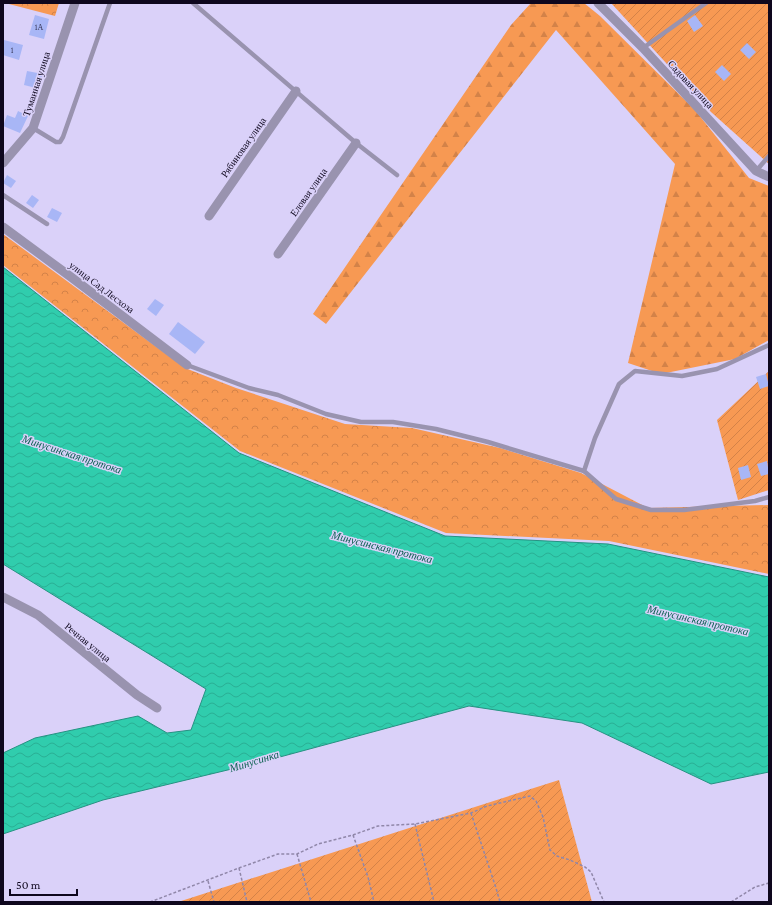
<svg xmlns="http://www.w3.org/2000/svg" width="772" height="905" font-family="'Crimson Pro',serif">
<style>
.forest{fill:url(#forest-firs)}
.park{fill:url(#park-crowns)}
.garden{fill:url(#garden-furrows)}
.water{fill:url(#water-waves);stroke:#269282}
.building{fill:#a8b6f6}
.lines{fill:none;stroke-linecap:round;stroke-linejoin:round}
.path{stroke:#9087a9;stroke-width:1.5;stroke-dasharray:3 2;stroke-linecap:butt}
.lane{stroke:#9993af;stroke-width:4.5}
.street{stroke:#9993af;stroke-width:9}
.labels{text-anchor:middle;stroke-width:3;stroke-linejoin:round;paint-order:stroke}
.number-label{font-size:8px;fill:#343353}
.street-label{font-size:10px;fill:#0e071d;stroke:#dad1f9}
.water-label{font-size:11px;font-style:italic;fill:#0a5f4f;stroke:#dad1f9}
</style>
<defs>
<pattern id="forest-firs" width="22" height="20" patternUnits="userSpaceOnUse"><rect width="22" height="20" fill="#f79953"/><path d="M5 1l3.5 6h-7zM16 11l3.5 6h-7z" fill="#d38248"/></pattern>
<pattern id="park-crowns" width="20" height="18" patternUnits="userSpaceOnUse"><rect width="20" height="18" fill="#f79953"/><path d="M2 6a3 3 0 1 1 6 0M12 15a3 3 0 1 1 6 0" fill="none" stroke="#d38248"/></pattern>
<pattern id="garden-furrows" width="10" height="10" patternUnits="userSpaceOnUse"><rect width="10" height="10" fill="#f79953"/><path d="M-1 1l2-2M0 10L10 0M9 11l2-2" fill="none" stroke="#d38248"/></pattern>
<pattern id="water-waves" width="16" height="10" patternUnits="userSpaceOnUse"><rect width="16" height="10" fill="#30cdad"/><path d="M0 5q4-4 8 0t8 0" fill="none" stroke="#29af94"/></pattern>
</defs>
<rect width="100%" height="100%" fill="#dad1f9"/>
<!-- forest -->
<polygon class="forest" points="531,3 584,3 600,16 695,110 749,178 769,186 769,340 735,359 661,374 628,363 675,164 556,30 326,324 313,314 511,25"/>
<!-- park -->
<g class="park">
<polygon points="5,3 59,3 55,16"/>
<polygon points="3,234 185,368 236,388 345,424 412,428 500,448 581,473 648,508 769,505 769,574 609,541 446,533 240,451 3,265"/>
</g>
<!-- garden -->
<g class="garden">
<polygon points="611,3 769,3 769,164 711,112"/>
<polygon points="769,371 769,490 738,500 717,420"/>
<polygon points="559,780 592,902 178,902"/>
</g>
<!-- water -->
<polygon class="water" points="3,267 239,453 445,536 608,544 769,577 769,772 711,784 582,723 469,706 265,761 103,800 3,834 3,753 35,738 138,716 167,733 191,730 206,689 3,564"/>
<!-- building -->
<g class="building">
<polygon points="35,15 49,19 44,39 29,35"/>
<polygon points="695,15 703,26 694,32 687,21"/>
<polygon points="4,40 23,45 19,60 3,55"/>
<polygon points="747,43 756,52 749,59 740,50"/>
<polygon points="722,65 731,74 724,81 715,72"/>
<polygon points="27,71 43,74 40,89 24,85"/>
<polygon points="18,111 28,116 20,133 3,126 7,115 15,118"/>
<polygon points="7,175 16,181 11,188 3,183"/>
<polygon points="32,195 39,200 33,208 26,203"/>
<polygon points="52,208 62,213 57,222 47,217"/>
<polygon points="155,299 164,305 156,316 147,309"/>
<polygon points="178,322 205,342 195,354 169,334"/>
<polygon points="766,374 769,386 760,389 756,377"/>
<polygon points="767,461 769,474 761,476 757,464"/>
<polygon points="748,465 751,477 741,480 738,468"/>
</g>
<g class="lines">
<!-- path -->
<g class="path">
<polyline points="471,813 496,888 500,902"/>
<polyline points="415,824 434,902"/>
<polyline points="353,835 368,877 374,902"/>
<polyline points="297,854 311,902"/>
<polyline points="239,868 247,902"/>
<polyline points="208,881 214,902"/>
<polyline points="150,902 239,868 278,854 297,854 318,844 353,835 378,826 415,824 471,813 487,806 530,796 536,801 543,817 550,850 557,856 570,860 585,867 591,872 604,902"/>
<polyline points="731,902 755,887 769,883"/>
</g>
<!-- lane -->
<g class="lane">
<polyline points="193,3 356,143 397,175"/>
<polyline points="643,48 706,3"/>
<polyline points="33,128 56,142 60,142 63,137 110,3"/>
<polyline points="756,171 769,156"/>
<polyline points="3,195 47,224"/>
<polyline points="769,345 717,369 682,376 635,371 619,384 595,438 584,471 616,499 651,510 684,510 755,501 769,497"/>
<polyline points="187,365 249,388 278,395 326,414 361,422 393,422 436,429 488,442 584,471"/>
</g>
<!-- street -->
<g class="street">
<polyline points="598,3 643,48 756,171 769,177"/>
<polyline points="3,163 33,128 75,3"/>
<polyline points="209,216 296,91"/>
<polyline points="3,227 71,277 187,365"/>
<polyline points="278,254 356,143"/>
<polyline points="3,597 38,615 137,695 157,708"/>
</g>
</g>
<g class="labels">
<!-- number labels -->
<g class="number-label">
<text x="39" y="30">1А</text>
<text x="12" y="53">1</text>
</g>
<!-- street labels -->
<g class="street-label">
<text transform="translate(36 84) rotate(-72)" y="4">Туманная улица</text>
<text transform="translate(691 84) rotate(47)" y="4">Садовая улица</text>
<text transform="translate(243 147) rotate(-55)" y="4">Рябиновая улица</text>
<text transform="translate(308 192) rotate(-55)" y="4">Еловая улица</text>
<text transform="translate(102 287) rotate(37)" y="4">улица Сад Лесхоза</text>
<text transform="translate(88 642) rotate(39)" y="4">Речная улица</text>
</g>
<!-- water labels -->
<g class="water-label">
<text transform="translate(72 454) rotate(18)" y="4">Минусинская протока</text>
<text transform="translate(382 547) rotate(14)" y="4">Минусинская протока</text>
<text transform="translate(698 620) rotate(13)" y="4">Минусинская протока</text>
<text transform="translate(254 761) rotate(-17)" y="4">Минусинка</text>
</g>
</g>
<!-- border -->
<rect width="772" height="905" fill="none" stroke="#0e071d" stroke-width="8"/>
<!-- scale -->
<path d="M10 889v6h67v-6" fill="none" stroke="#0e071d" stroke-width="2"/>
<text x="16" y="889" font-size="12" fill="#0e071d" stroke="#dad1f9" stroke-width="3" paint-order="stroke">50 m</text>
</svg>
